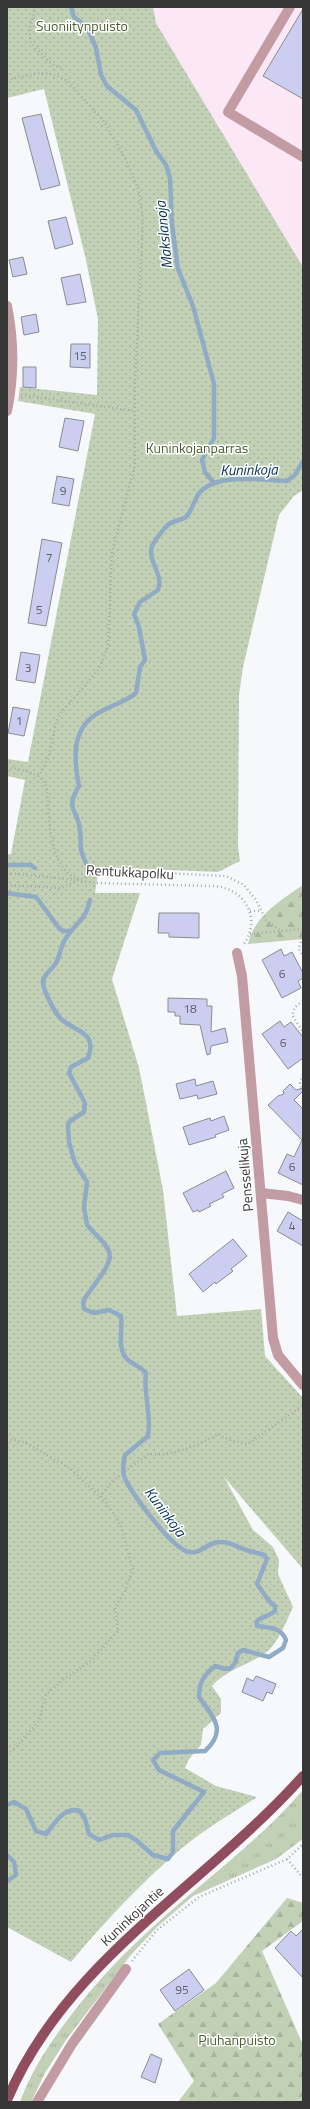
<svg xmlns="http://www.w3.org/2000/svg" width="310" height="2109" font-family="'Titillium Web',sans-serif">
<style>
.commercial{fill:#fce7f6}
.grass{fill:url(#grass-tufts)}
.forest{fill:url(#forest-firs)}
.park{fill:url(#park-dots)}
.lines{fill:none;stroke-linecap:round;stroke-linejoin:round}
.stream{stroke:#90abc5;stroke-width:4.5}
.building{fill:#cccef1;stroke:#8b8c8e}
.path{stroke:#a8a9ab;stroke-width:2.5;stroke-dasharray:1 3;stroke-linecap:butt}
.minor{stroke:#c39ba3;stroke-width:10}
.major{stroke:#904d5e;stroke-width:10}
.labels{text-anchor:middle;stroke-width:3;stroke-linejoin:round;paint-order:stroke}
.number-label{font-size:12px;fill:#5c5d66}
.park-label{font-size:14px;fill:#48602f;stroke:#fff}
.street-label{font-size:14px;fill:#373738;stroke:#fff}
.water-label{font-size:15px;font-style:italic;fill:#043356;stroke:#fff}
</style>
<defs>
<pattern id="grass-tufts" width="24" height="20" patternUnits="userSpaceOnUse"><rect width="24" height="20" fill="#c2d0b6"/><path d="M3 7l-1-3M5 7V3M7 7l1-3M15 17l-1-3M17 17v-4M19 17l1-3" fill="none" stroke="#a7b39d"/></pattern>
<pattern id="forest-firs" width="22" height="20" patternUnits="userSpaceOnUse"><rect width="22" height="20" fill="#c2d0b6"/><path d="M5 1l3.5 6h-7zM16 11l3.5 6h-7z" fill="#a7b39d"/></pattern>
<pattern id="park-dots" width="8" height="8" patternUnits="userSpaceOnUse"><rect width="8" height="8" fill="#c2d0b6"/><path d="M2 2h.1M6 6h.1" fill="none" stroke="#a7b39d" stroke-width="1.8" stroke-linecap="round"/></pattern>
</defs>
<rect width="100%" height="100%" fill="#f7f8fb"/>
<!-- commercial -->
<polygon class="commercial" points="153,7 303,7 303,267 156,23"/>
<!-- grass -->
<path class="grass" d="M 303,1790 L 303,1839 L 276,1859 L 193,1896 L 157,1927 L 130,1956 L 66,2040 L 45,2073 L 31,2102 L 20,2102 C 32,2069 51,2041 72,2014 C 97,1981 125,1952 155,1925 C 205,1880 259,1841 303,1790 Z"/>
<!-- forest -->
<g class="forest">
<path d="M 303,885 L 303,939 L 248,944 C 254,916 281,900 303,885 Z"/>
<polygon points="287,1898 303,1903 303,1921 262,1951 303,2045 303,2102 178,2102 194,2081 158,2024 216,1983"/>
</g>
<!-- park -->
<path class="park" d="M 7,7 L 153,7 L 156,23 L 303,267 L 303,490 L 294,496 L 279,515 L 243,667 L 239,695 L 238,847 L 240,861 L 218,872 L 99,867 L 95,893 L 140,893 L 112,979 L 139,1068 L 149,1118 L 163,1190 L 177,1316 L 261,1309 L 265,1356 L 303,1398 L 303,1569 L 224,1477 L 253,1530 L 273,1547 L 279,1560 L 278,1574 L 293,1607 C 288,1618 278,1642 269,1650 C 251,1665 229,1667 212,1686 L 221,1699 L 221,1713 L 203,1729 L 201,1745 L 189,1759 L 185,1768 L 216,1786 L 257,1797 C 232,1813 205,1829 182,1848 C 141,1883 105,1921 71,1962 L 7,1927 L 7,854 L 11,854 L 25,780 L 7,776 L 7,759 L 28,762 L 95,414 L 18,401 L 20,387 L 97,395 L 98,319 L 86,260 L 44,89 L 7,98 Z"/>
<g class="lines">
<!-- stream -->
<g class="stream">
<polyline points="71,7 74,17 87,27 96,48 101,75 107,86 136,110 156,151 166,165 170,178 172,224 178,269 193,306 214,384 214,438 202,460 205,472 213,482"/>
<path d="M 86,863 C 78,847 82,846 80,830 C 78,808 64,811 79,786 C 74,761 71,731 95,715 C 108,706 124,703 136,693 L 140,667 L 145,660 L 139,627 L 134,614 L 140,602 L 158,590 C 164,574 147,561 152,546 C 155,540 164,528 169,524 C 174,521 181,520 186,517 C 193,510 194,498 201,491 C 219,473 264,480 287,481 L 295,475 L 303,461"/>
<polyline points="7,865 31,865 35,868"/>
<polyline points="7,893 36,897 59,928 63,931 71,931"/>
<path d="M 7,1805 L 14,1802 L 26,1809 L 36,1831 L 46,1834 C 55,1823 64,1806 80,1811 L 85,1819 L 89,1834 L 99,1840 L 113,1835 L 128,1835 L 136,1840 L 153,1855 L 168,1859 L 173,1852 L 173,1831 L 204,1792 L 159,1770 L 153,1760 L 160,1753 L 205,1751 C 228,1730 213,1717 199,1697 C 199,1682 204,1675 215,1666 L 226,1669 L 231,1668 L 235,1663 L 238,1653 L 243,1650 L 269,1657 L 283,1648 L 286,1640 C 281,1627 270,1628 257,1626 L 257,1621 C 263,1616 270,1616 275,1611 L 275,1606 L 269,1601 L 257,1584 L 267,1559 L 264,1555 C 258,1553 252,1552 246,1550 C 236,1547 226,1539 214,1543 C 204,1546 200,1554 189,1552 C 172,1549 130,1492 124,1476 C 122,1469 124,1461 125,1455 L 148,1436 C 152,1415 143,1394 146,1373 C 140,1366 131,1364 126,1358 C 117,1347 123,1329 121,1316 L 109,1310 L 94,1313 L 84,1309 L 83,1302 L 85,1298 L 105,1270 L 110,1258 L 109,1251 L 104,1243 L 87,1225 L 84,1207 L 87,1182 L 75,1163 L 69,1142 L 68,1125 L 70,1121 L 84,1112 L 85,1103 L 69,1073 L 71,1067 L 88,1058 C 98,1032 76,1032 61,1019 C 55,1013 44,992 43,983 C 42,975 52,970 56,963 C 60,955 61,945 66,938 C 77,920 84,924 90,900"/>
<polyline points="7,1855 14,1862 16,1875 7,1881"/>
</g>
</g>
<!-- building -->
<g class="building">
<polygon points="303,9 303,99 263,76"/>
<polygon points="41,114 60,185 41,190 22,118"/>
<polygon points="66,217 73,244 55,249 48,221"/>
<polygon points="23,257 27,274 13,277 9,260"/>
<polygon points="80,274 86,302 67,305 61,278"/>
<polygon points="36,314 39,332 24,335 21,317"/>
<polygon points="71,344 90,344 90,368 70,367"/>
<polygon points="23,367 36,367 36,388 23,387"/>
<polygon points="65,418 84,421 78,451 59,447"/>
<polygon points="57,476 74,479 69,506 52,503"/>
<polygon points="42,539 62,543 46,626 28,623"/>
<polygon points="21,652 40,655 35,683 16,680"/>
<polygon points="13,707 30,710 24,736 8,733"/>
<polygon points="159,913 199,913 199,938 169,937 169,933 158,933"/>
<polygon points="281,949 284,956 292,952 303,973 303,978 298,981 301,988 282,998 262,960"/>
<polygon points="168,998 207,999 207,1006 212,1006 211,1032 225,1028 228,1042 211,1046 210,1054 207,1055 200,1025 180,1024 180,1016 175,1016 175,1012 168,1012"/>
<polygon points="280,1021 284,1027 291,1022 303,1037 303,1058 288,1069 262,1034"/>
<polygon points="195,1079 196,1086 213,1081 217,1094 198,1099 197,1095 180,1099 176,1084"/>
<polygon points="290,1084 296,1090 303,1088 303,1091 294,1100 303,1109 303,1185 278,1173 287,1154 294,1157 302,1140 268,1105 278,1096 284,1094 283,1091"/>
<polygon points="224,1116 229,1130 215,1135 216,1137 189,1145 183,1127 210,1118 211,1121"/>
<polygon points="226,1171 234,1188 222,1194 224,1197 209,1204 211,1206 199,1212 198,1210 193,1212 183,1193"/>
<polygon points="288,1212 303,1221 303,1246 277,1231"/>
<polygon points="233,1239 247,1256 231,1269 233,1271 216,1284 215,1282 203,1292 189,1274"/>
<polygon points="256,1676 276,1684 272,1694 267,1692 263,1701 242,1692 247,1678 253,1681"/>
<polygon points="303,1929 303,1978 275,1948 291,1931 296,1936"/>
<polygon points="189,1969 204,1990 175,2011 160,1990"/>
<polygon points="151,2054 162,2059 155,2083 141,2077"/>
</g>
<g class="lines">
<!-- path -->
<g class="path">
<polyline points="36,7 29,30 31,43 54,66 64,68"/>
<polyline points="7,80 38,73 52,74 68,81 105,123 125,158 139,191 143,220 135,382 135,465 112,552 108,646 99,669 61,713 56,722 49,756 39,776"/>
<polyline points="21,395 135,411"/>
<path d="M 7,767 C 24,771 41,771 47,789 C 50,818 46,867 80,880 C 84,882 90,882 95,883 L 212,886 C 244,887 262,917 244,944"/>
<polyline points="7,873 77,880"/>
<polyline points="7,885 61,888 96,872 145,872 226,876 244,885 256,900 266,920 281,931"/>
<polyline points="250,911 260,911"/>
<polyline points="303,930 299,949 303,956"/>
<polyline points="250,934 303,929"/>
<polyline points="303,1001 295,1007 292,1015 303,1032"/>
<polyline points="303,1075 300,1083 303,1090"/>
<polyline points="7,1438 26,1443 71,1469 106,1502 121,1526 133,1570 124,1593 115,1607 118,1631 91,1661 64,1679 46,1695 39,1721 12,1751 7,1752"/>
<path d="M 100,1497 L 112,1481 L 148,1454 C 174,1457 196,1445 219,1434 L 230,1440 L 248,1444 L 303,1405"/>
<polyline points="287,1859 303,1878"/>
<polyline points="132,1961 157,1930 199,1897 287,1859 303,1844"/>
</g>
<!-- minor -->
<g class="minor">
<polyline points="290,7 228,112 303,157"/>
<path d="M 7,306 C 14,341 14,377 7,411"/>
<polyline points="237,953 242,976 273,1338 278,1355 303,1385"/>
<polyline points="261,1193 288,1196 303,1200"/>
<polyline points="37,2102 72,2044 126,1969"/>
</g>
<!-- major -->
<path class="major" d="M 7,2100 C 66,1960 206,1885 303,1776"/>
</g>
<g class="labels">
<!-- number labels -->
<g class="number-label">
<text x="80" y="360">15</text>
<text x="63" y="495">9</text>
<text x="49" y="562">7</text>
<text x="39" y="614">5</text>
<text x="28" y="672">3</text>
<text x="19" y="725">1</text>
<text x="282" y="978">6</text>
<text x="190" y="1013">18</text>
<text x="283" y="1047">6</text>
<text x="292" y="1171">6</text>
<text x="292" y="1230">4</text>
<text x="182" y="1994">95</text>
</g>
<!-- park labels -->
<g class="park-label">
<text x="82" y="31">Suoniitynpuisto</text>
<text x="197" y="453">Kuninkojanparras</text>
<text x="237" y="2045">Piuhanpuisto</text>
</g>
<!-- street labels -->
<g class="street-label">
<text transform="translate(130 872) rotate(3)" y="5">Rentukkapolku</text>
<text transform="translate(245 1175) rotate(-95)" y="5">Pensselikuja</text>
<text transform="translate(132 1916) rotate(-43)" y="5">Kuninkojantie</text>
</g>
<!-- water labels -->
<g class="water-label">
<text transform="translate(164 235) rotate(-96)" y="5">Makslanoja</text>
<text transform="translate(249 470) rotate(-1)" y="5">Kuninkoja</text>
<text transform="translate(165 1512) rotate(53)" y="5">Kuninkoja</text>
</g>
</g>
<!-- border -->
<rect width="310" height="2109" fill="none" stroke="#373738" stroke-width="16"/>
</svg>
